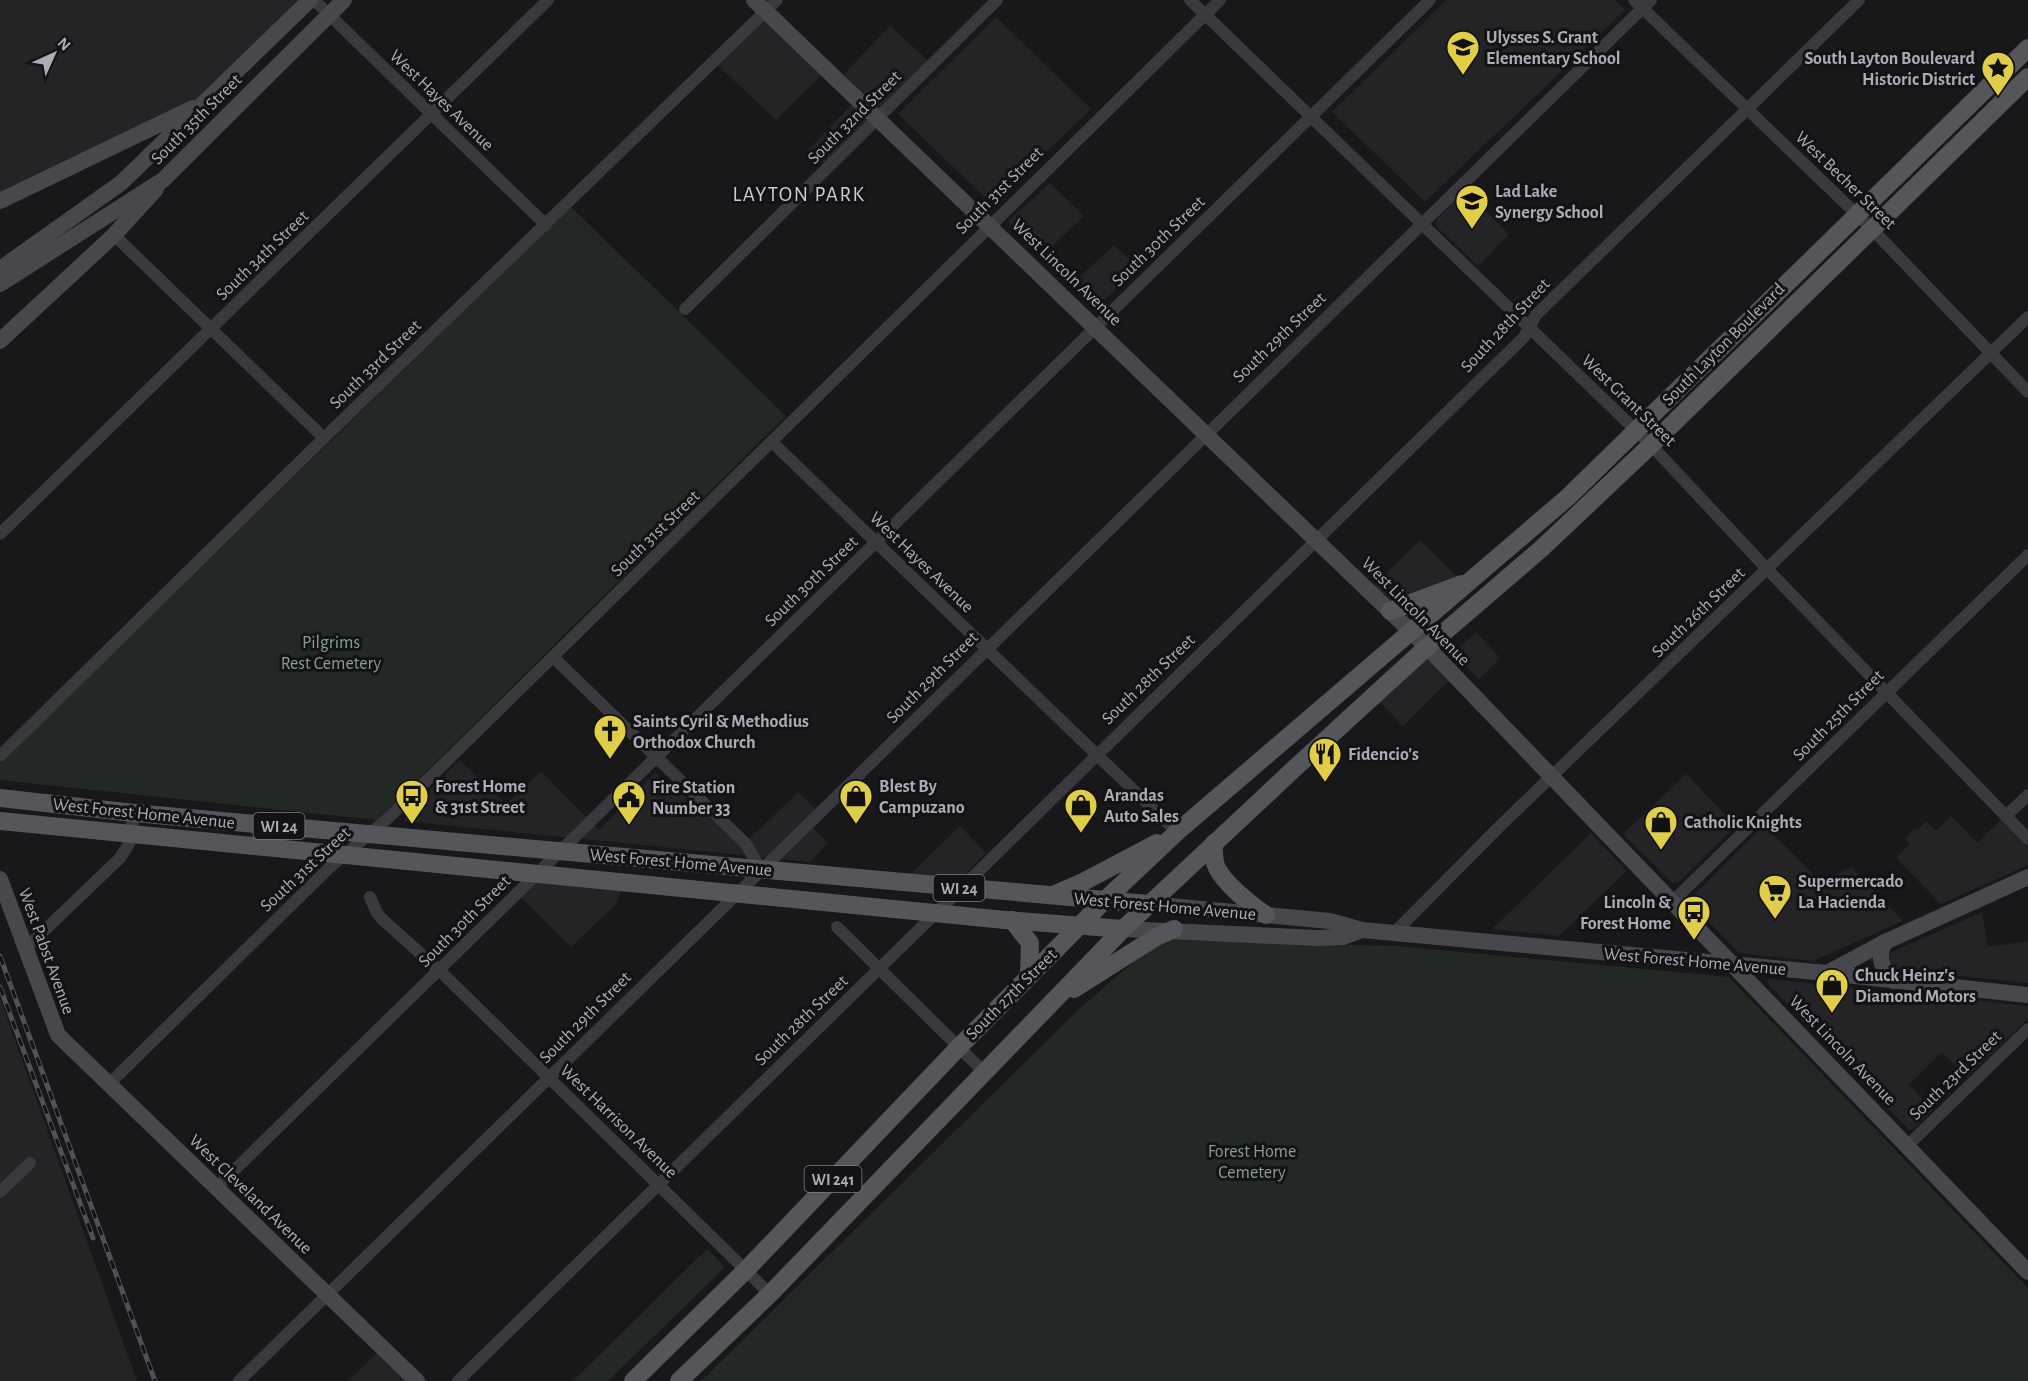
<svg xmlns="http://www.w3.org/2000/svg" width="2028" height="1381" font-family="'Alegreya Sans',sans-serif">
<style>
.built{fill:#242326}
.green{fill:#222924}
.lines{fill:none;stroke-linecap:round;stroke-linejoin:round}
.street{stroke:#39393e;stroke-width:12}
.secondary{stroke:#47474e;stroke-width:16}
.primary{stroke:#55555c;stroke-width:18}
.rail-casing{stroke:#505057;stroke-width:5}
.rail{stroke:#131214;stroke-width:3;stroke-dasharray:9;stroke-linecap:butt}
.labels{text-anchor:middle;stroke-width:6;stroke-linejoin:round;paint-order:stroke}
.shield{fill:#131214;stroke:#7d7e87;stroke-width:1.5}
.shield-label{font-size:16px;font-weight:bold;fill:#abacb8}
.poi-label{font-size:18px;font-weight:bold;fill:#abacb8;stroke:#131214;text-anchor:start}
.street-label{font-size:18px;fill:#abacb8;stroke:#131214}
.park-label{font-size:18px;fill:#84a18c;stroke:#131214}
.quarter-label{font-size:21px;letter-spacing:1.5px;fill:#cbccd4;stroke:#131214}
</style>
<rect width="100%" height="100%" fill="#181719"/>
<!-- built -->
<g class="built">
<polygon points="0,0 310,0 207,101 0,201"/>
<polygon points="1446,0 1615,0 1625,10 1425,202 1332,112"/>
<polygon points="766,12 827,70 776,120 714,62"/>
<polygon points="996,17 1091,109 992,204 898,114"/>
<polygon points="890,26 932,64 828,168 808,150 857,99 838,80"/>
<polygon points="1050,183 1084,216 1043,255 1008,221"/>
<polygon points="1465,191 1509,234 1478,266 1436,226 1437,219"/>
<polygon points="1114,245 1138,268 1097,307 1072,284"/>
<polygon points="1420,540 1463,583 1390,611 1369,591"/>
<polygon points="1476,632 1500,658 1479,679 1453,653"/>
<polygon points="1427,647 1454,676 1403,726 1374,696"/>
<polygon points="460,760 506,804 541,771 599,830 655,773 745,843 798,792 819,813 809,823 828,843 810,862 405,821 404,814"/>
<polygon points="1686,774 1736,826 1679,882 1672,883 1623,834"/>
<polygon points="1951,816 1977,843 2001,820 2028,848 2028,865 1941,904 1896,858 1910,844 1905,838 1915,828 1918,829 1926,821 1936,831"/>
<polygon points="1764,825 1821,882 1851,867 1903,921 1813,961 1739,953 1691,904 1691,898"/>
<polygon points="960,826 986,853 962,877 911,874"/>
<polygon points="1591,833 1627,871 1559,936 1492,929"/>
<polygon points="536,874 624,882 617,903 571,947 517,893"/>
<polygon points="1982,912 1988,947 2028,941 2028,983 1890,969 1887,955 1890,953"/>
<polygon points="1769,979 2028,1006 2028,1019 1967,1077 1942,1052 1909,1085 1933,1110 1913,1129 1909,1130 1767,983"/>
<polygon points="0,998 137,1381 0,1381"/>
<polygon points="382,1348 417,1381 349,1381"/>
</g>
<!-- green -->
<g class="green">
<polygon points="571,207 786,416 377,820 0,780 0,763"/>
<polygon points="1167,940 1397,946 1729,977 2028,1288 2028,1381 701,1381 1079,1009 1155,943"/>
<polygon points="707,1249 725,1267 608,1381 573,1381"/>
</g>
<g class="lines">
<!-- street -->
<g class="street">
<polyline points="314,0 546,225"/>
<polyline points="1190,0 1651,445 1768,570 2028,839"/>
<polyline points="1634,0 1872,229 2028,392"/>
<polyline points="114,235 324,438"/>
<polyline points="685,309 997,0"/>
<polyline points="772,442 1177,832"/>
<polyline points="0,534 548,0"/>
<polyline points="553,657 746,844 761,870"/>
<polyline points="0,756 324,438 777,0"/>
<polyline points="2006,816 2028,795"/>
<polyline points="370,897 377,913 382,919 440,971 770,1294"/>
<polyline points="1673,901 2028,555"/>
<polyline points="837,927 983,1071"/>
<polyline points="1394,933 1500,826 2028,317"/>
<polyline points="26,948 120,858 129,844 134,813"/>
<polyline points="108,1085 329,868 386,820 456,752 1220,0"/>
<polyline points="1907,1146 2028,1029"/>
<polyline points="217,1187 1430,0"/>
<polyline points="0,1192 30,1163"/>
<polyline points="239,1381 1651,0"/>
<polyline points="458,1381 1524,337 1536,315 1859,0"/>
</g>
<!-- secondary -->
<g class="secondary">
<polyline points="754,0 1427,647 2028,1272"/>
<polyline points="0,201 193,108"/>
<polyline points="0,269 121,183 310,0"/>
<polyline points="0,284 163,180 344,0"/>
<polyline points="0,341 114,235 156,189"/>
<polyline points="0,879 58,1035 417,1381"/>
<polyline points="1148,904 1330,921 1362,930 1827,973 2028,995"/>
<polyline points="1123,929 1318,938 1343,937 1362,930"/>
<path d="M 1885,942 C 1876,959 1882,967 1894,981"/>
<polyline points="1827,973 1885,942 2028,877"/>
</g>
<!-- primary -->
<g class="primary">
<polyline points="1390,611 1462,584"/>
<polyline points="0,798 134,813 1148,904"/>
<polyline points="0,821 1005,920 1123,929"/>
<path d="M 1214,843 C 1214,852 1213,860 1217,868 C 1224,883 1252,906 1266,915"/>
<polyline points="1053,895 1083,882 1157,843"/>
<polyline points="1012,920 1030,943 1029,975"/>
<polyline points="1074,989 1156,937 1174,929"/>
<polyline points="633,1381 746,1270 959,1047 1104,901 1177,832 1568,497 2028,48"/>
<polyline points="679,1381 770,1294 1123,929 1296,767 1427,647 1541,549 1651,445 2028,77"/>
</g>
<!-- rail casing -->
<g class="rail-casing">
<g id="rail">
<polyline points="0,956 155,1381"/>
<polyline points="0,987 93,1238"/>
</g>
</g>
<!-- rail -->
<use href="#rail" class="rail"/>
</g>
<!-- icons -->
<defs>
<g id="school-pin" transform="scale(1.725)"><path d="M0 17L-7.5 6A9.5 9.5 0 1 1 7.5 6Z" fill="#e0ce48" stroke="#131214"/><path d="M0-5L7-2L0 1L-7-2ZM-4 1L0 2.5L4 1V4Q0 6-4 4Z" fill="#111"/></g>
<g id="sight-pin" transform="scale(1.725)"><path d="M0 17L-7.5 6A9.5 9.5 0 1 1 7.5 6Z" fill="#e0ce48" stroke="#131214"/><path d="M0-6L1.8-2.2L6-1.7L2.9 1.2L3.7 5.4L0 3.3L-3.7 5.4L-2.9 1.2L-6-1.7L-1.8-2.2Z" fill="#111"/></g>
<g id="church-pin" transform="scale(1.725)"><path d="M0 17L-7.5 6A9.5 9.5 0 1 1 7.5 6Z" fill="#e0ce48" stroke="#131214"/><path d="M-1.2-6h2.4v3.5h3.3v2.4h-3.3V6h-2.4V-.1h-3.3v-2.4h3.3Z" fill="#111"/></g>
<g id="restaurant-pin" transform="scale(1.725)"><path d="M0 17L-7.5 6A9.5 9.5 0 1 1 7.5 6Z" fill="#e0ce48" stroke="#131214"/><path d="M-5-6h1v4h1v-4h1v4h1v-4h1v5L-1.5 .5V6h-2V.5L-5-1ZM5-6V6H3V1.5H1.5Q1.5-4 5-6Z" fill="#111"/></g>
<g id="bus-pin" transform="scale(1.725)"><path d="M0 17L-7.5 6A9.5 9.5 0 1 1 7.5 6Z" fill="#e0ce48" stroke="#131214"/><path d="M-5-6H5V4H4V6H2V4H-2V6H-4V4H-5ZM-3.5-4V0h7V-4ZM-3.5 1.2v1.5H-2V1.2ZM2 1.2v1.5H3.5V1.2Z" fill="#111"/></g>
<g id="shop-pin" transform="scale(1.725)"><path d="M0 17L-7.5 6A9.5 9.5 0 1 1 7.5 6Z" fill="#e0ce48" stroke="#131214"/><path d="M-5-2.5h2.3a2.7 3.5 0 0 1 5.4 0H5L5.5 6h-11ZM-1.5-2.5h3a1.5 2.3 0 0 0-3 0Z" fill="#111"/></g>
<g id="civic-pin" transform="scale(1.725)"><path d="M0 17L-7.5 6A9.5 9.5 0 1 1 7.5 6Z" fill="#e0ce48" stroke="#131214"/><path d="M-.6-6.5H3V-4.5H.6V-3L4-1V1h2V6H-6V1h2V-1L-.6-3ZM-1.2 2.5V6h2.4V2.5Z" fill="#111"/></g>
<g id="supermarket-pin" transform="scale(1.725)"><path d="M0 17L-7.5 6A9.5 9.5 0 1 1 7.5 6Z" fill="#e0ce48" stroke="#131214"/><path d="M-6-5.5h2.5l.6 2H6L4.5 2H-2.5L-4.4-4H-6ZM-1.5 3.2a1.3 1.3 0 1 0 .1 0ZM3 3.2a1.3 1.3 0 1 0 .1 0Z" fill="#111"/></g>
</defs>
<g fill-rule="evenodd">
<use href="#school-pin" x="1463" y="47"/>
<use href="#sight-pin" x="1998" y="68"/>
<use href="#school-pin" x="1472" y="201"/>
<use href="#church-pin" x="610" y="731"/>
<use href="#restaurant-pin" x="1325" y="754"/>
<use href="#bus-pin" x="412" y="796"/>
<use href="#shop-pin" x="856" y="796"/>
<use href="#civic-pin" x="629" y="797"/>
<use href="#shop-pin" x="1081" y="805"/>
<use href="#shop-pin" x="1661" y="822"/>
<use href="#supermarket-pin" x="1775" y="891"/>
<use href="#bus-pin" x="1694" y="912"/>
<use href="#shop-pin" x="1832" y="985"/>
</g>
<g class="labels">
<!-- shield labels -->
<g class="shield">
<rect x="253.5" y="813" width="51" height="26" rx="4.5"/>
<rect x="933.5" y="875" width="51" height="26" rx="4.5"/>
<rect x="804.5" y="1166" width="57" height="26" rx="4.5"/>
</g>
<g class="shield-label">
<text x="279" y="832">WI 24</text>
<text x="959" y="894">WI 24</text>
<text x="833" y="1185">WI 241</text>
</g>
<!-- poi labels -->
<g class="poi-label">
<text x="1486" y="43">Ulysses S. Grant<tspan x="1486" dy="21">Elementary School</tspan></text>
<text x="1975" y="64" text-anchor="end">South Layton Boulevard<tspan x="1975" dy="21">Historic District</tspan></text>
<text x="1495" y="197">Lad Lake<tspan x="1495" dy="21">Synergy School</tspan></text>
<text x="633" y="727">Saints Cyril &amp; Methodius<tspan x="633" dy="21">Orthodox Church</tspan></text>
<text x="1348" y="760">Fidencio’s</text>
<text x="435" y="792">Forest Home<tspan x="435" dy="21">&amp; 31st Street</tspan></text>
<text x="879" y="792">Blest By<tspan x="879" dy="21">Campuzano</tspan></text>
<text x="652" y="793">Fire Station<tspan x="652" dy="21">Number 33</tspan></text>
<text x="1104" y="801">Arandas<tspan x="1104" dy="21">Auto Sales</tspan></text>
<text x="1684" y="828">Catholic Knights</text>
<text x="1798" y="887">Supermercado<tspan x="1798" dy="21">La Hacienda</tspan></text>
<text x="1671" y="908" text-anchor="end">Lincoln &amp;<tspan x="1671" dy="21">Forest Home</tspan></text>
<text x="1855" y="981">Chuck Heinz's<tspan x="1855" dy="21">Diamond Motors</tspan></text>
</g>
<!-- street labels -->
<g class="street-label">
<text transform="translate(442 100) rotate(44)" y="6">West Hayes Avenue</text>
<text transform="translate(854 117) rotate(-45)" y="6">South 32nd Street</text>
<text transform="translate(196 119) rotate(-45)" y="6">South 35th Street</text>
<text transform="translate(1846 180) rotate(44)" y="6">West Becher Street</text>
<text transform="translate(999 190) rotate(-45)" y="6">South 31st Street</text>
<text transform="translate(1158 241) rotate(-44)" y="6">South 30th Street</text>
<text transform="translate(262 255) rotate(-44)" y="6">South 34th Street</text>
<text transform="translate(1067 272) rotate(44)" y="6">West Lincoln Avenue</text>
<text transform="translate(1505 325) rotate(-47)" y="6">South 28th Street</text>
<text transform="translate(1279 337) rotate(-44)" y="6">South 29th Street</text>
<text transform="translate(1723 344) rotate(-45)" y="6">South Layton Boulevard</text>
<text transform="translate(375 364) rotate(-44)" y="6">South 33rd Street</text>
<text transform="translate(1629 400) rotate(44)" y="6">West Grant Street</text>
<text transform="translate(655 533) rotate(-44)" y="6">South 31st Street</text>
<text transform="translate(922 562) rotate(44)" y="6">West Hayes Avenue</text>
<text transform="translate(811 581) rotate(-44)" y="6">South 30th Street</text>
<text transform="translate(1416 611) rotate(45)" y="6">West Lincoln Avenue</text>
<text transform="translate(1698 612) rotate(-44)" y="6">South 26th Street</text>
<text transform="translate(932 677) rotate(-45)" y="6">South 29th Street</text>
<text transform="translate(1148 679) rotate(-44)" y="6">South 28th Street</text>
<text transform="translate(1838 715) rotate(-45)" y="6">South 25th Street</text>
<text transform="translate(144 813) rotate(6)" y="6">West Forest Home Avenue</text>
<text transform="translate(681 862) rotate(5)" y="6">West Forest Home Avenue</text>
<text transform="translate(305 869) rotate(-43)" y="6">South 31st Street</text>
<text transform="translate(1165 906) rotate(5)" y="6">West Forest Home Avenue</text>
<text transform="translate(464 921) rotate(-45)" y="6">South 30th Street</text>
<text transform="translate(47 951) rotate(70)" y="6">West Pabst Avenue</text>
<text transform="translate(1695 961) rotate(5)" y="6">West Forest Home Avenue</text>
<text transform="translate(1011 994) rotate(-45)" y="6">South 27th Street</text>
<text transform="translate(585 1017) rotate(-45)" y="6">South 29th Street</text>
<text transform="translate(801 1020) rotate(-44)" y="6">South 28th Street</text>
<text transform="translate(1843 1050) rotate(46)" y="6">West Lincoln Avenue</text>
<text transform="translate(1955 1075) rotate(-44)" y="6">South 23rd Street</text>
<text transform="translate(619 1121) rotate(44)" y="6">West Harrison Avenue</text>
<text transform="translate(251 1194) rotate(44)" y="6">West Cleveland Avenue</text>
</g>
<!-- park labels -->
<g class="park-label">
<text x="331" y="648">Pilgrims<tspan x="331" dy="21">Rest Cemetery</tspan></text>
<text x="1252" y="1157">Forest Home<tspan x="1252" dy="21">Cemetery</tspan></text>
</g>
<!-- quarter labels -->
<g class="quarter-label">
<text x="799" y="201">LAYTON PARK</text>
</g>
</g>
<!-- north arrow -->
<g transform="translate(54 54) rotate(45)" stroke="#131214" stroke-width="4.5" paint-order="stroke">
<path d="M0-4.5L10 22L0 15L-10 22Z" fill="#abacb8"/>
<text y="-9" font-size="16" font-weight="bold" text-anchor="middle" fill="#abacb8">N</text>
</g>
</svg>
